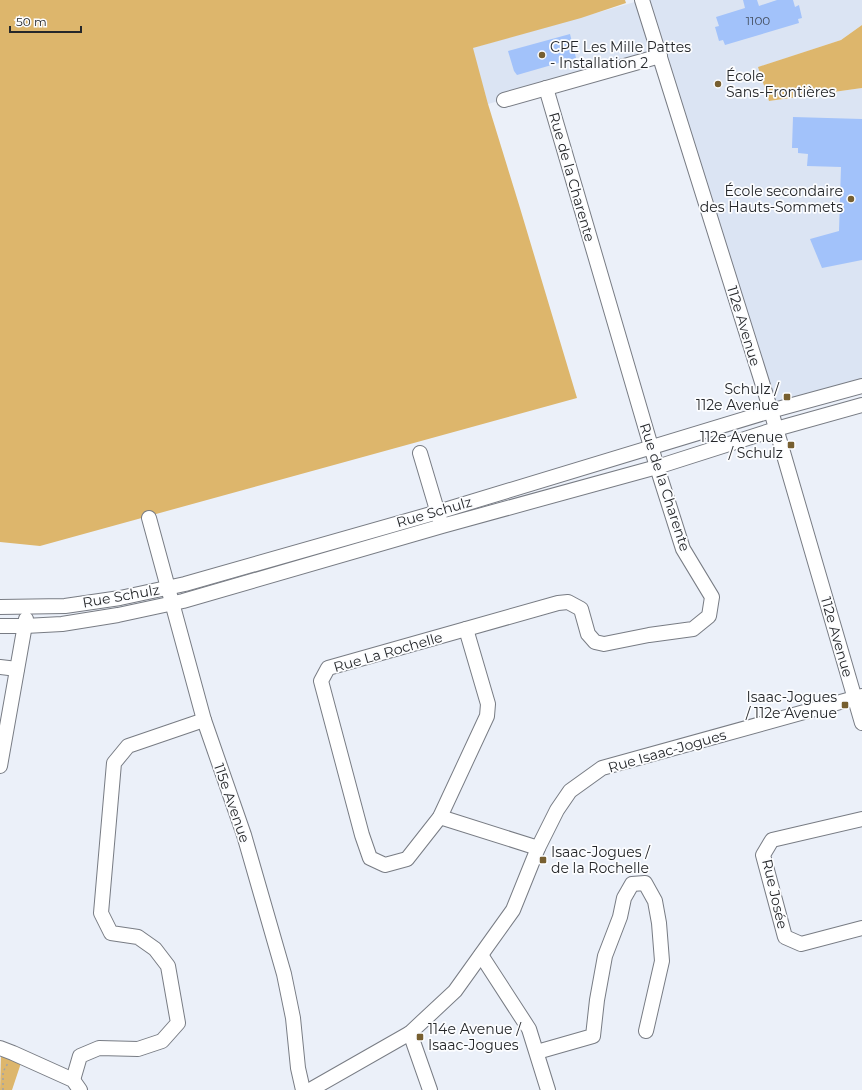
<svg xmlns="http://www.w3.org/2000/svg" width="862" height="1090" font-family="Montserrat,sans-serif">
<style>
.built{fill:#dbe4f3}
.green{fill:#ddb66c}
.building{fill:#a2c2fa}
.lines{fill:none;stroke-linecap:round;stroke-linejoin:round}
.minor-casing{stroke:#787c84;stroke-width:16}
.path{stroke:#9fa2a9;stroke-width:1.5;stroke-dasharray:2 3;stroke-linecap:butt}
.minor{stroke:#fff;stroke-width:14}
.poi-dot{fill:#775f30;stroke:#fcfdff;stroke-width:1.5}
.labels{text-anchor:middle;stroke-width:3.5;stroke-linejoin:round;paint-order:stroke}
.number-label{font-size:12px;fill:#444e5e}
.poi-label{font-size:14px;fill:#25272a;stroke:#fcfdff;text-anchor:start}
.street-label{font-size:14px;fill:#25272a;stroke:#fcfdff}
</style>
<rect width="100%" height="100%" fill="#ebf0f9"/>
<!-- built -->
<g class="built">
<polygon points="642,0 660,56 488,104 472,48"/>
<polygon points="643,0 862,0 862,25 841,40 759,67 769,101 862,88 862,383 773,406"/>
</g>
<!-- green -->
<g class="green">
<polygon points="0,0 625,0 626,3 581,18 473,48 488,104 520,208 577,398 40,546 0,542"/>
<polygon points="862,25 862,88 769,101 758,67 841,40"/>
<polygon points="1,1055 21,1063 12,1090 0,1090"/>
</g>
<!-- building -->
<g class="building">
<polygon points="743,0 757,0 759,6 777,0 793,0 795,7 799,5 802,18 798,19 799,23 725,45 723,40 719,41 715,27 719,26 716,17 745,8"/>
<polygon points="570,34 576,58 517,75 514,71 508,51"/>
<polygon points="793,117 862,119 862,260 822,268 810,239 839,231 841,167 807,166 808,154 798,153 798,148 792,148"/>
</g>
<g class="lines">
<!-- minor casing -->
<g class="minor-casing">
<g id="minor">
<polyline points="642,0 771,411 862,723"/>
<polyline points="504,100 660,56"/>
<polyline points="420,453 440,520"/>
<polyline points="149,518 204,720 244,835 284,974 293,1018 298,1068 303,1090"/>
<polyline points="0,607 65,606 120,598 185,584 438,512 774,410 862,386"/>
<polyline points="0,626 25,626 62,624 118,615 183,601 442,526 657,467 776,429 862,405"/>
<polyline points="466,629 558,603 568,602 581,609 588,634 595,642 604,644 649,635 693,629 709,616 712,597 683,549 657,467 546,88"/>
<polygon points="466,629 488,704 487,716 440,817 407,859 385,865 370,858 362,835 321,681 328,668"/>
<polyline points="0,667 17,669"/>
<polyline points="0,766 26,619"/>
<polyline points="440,817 538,848"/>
<polyline points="862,819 772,840 763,855 785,937 801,944 862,928"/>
<polyline points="481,955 529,1029 548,1090"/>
<polyline points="410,1033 430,1090"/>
<polyline points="0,1048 13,1053 73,1080 80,1090"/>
<polyline points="537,1052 593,1036 597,1000 605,956 620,917 624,898 632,884 645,883 655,901 659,923 662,961 646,1031"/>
<polyline points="73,1080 80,1056 99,1048 138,1049 162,1041 178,1023 168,966 155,949 138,937 111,933 101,913 114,763 128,746 204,720"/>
<polyline points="310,1090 410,1033 455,991 513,910 538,848 557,810 570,791 602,768 862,696"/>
</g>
</g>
<!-- path -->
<polyline class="path" points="3,1090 3,1072 8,1063"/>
<!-- minor -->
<use href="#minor" class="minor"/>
</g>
<!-- markers -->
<g class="poi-dot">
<circle cx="542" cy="55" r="4"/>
<circle cx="718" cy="84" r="4"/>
<circle cx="851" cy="199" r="4"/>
<rect x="783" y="393" width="8" height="8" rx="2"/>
<rect x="787" y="441" width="8" height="8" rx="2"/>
<rect x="841" y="701" width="8" height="8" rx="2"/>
<rect x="539" y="856" width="8" height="8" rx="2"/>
<rect x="416" y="1033" width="8" height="8" rx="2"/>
</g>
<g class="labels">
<!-- number labels -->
<g class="number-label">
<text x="758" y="25">1100</text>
</g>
<!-- poi labels -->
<g class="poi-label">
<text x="550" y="52">CPE Les Mille Pattes<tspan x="550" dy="16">- Installation 2</tspan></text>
<text x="726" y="81">École<tspan x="726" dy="16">Sans-Frontières</tspan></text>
<text x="843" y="196" text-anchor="end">École secondaire<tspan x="843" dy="16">des Hauts-Sommets</tspan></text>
<text x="779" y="394" text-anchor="end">Schulz /<tspan x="779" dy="16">112e Avenue</tspan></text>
<text x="783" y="442" text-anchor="end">112e Avenue<tspan x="783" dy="16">/ Schulz</tspan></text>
<text x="837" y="702" text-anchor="end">Isaac-Jogues<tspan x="837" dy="16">/ 112e Avenue</tspan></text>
<text x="551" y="857">Isaac-Jogues /<tspan x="551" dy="16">de la Rochelle</tspan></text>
<text x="428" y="1034">114e Avenue /<tspan x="428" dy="16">Isaac-Jogues</tspan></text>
</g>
<!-- street labels -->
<g class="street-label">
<text transform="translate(572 177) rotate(74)" y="5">Rue de la Charente</text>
<text transform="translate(744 326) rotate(73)" y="5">112e Avenue</text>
<text transform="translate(665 487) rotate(72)" y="5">Rue de la Charente</text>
<text transform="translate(434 512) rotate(-16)" y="5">Rue Schulz</text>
<text transform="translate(121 596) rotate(-10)" y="5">Rue Schulz</text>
<text transform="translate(837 637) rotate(74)" y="5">112e Avenue</text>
<text transform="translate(388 652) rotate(-16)" y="5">Rue La Rochelle</text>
<text transform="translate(667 751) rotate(-16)" y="5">Rue Isaac-Jogues</text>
<text transform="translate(232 803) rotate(71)" y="5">115e Avenue</text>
<text transform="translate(775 894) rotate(77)" y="5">Rue Josée</text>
</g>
</g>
<!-- scale -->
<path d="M10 26v6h71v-6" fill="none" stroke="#25272a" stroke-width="2"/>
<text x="16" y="26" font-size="12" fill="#25272a" stroke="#fcfdff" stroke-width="3" paint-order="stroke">50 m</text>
</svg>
